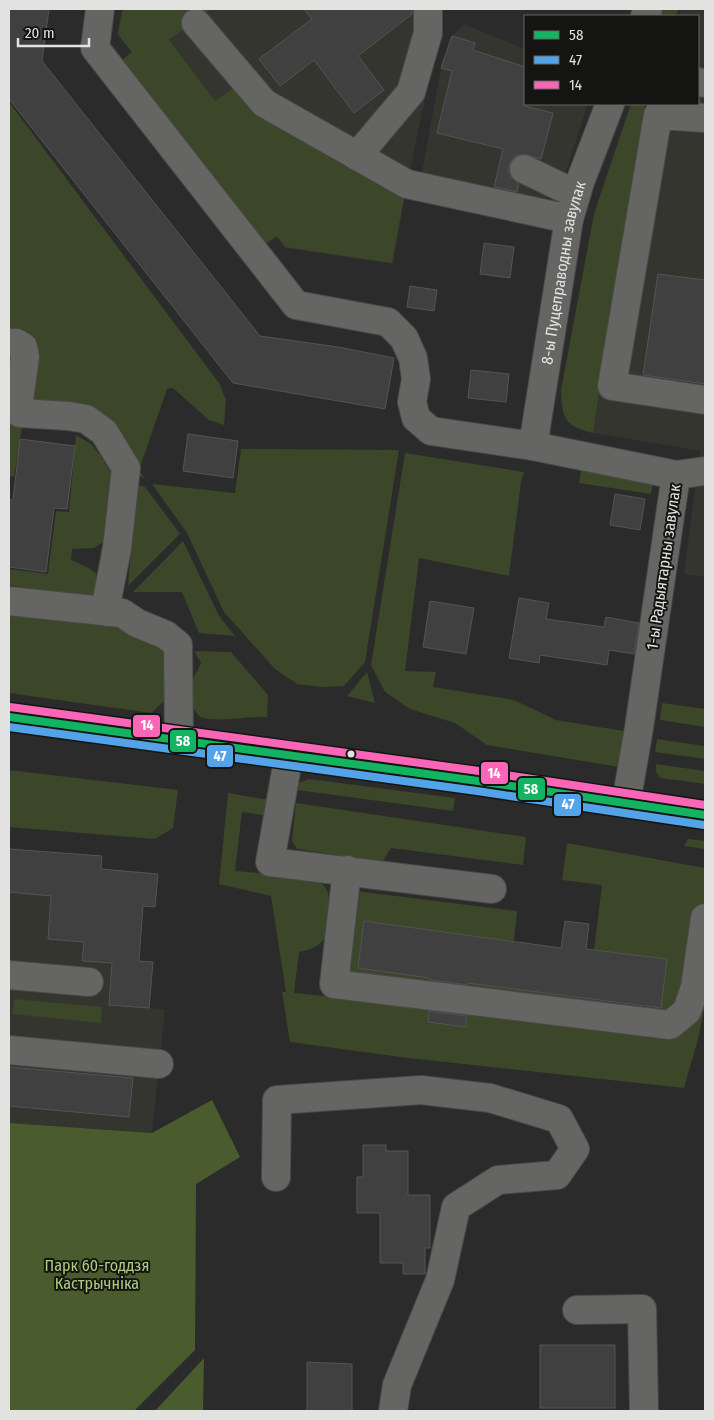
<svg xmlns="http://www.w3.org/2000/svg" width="714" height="1420" font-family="'Fira Sans Condensed',sans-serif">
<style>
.built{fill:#33352e}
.green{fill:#3b4728}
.forest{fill:#4a5c2e}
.building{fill:#3f403f;stroke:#545454}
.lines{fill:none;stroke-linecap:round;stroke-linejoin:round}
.minor-casing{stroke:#494949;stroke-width:30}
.major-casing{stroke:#494949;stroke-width:30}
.minor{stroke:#656564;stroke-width:28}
.major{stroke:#666960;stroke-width:28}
.bus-1-casing{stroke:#141513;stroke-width:11}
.bus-2-casing{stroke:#141513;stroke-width:11}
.bus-3-casing{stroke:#141513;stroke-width:11}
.bus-1{stroke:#13b361;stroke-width:8}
.bus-2{stroke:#53a3e8;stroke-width:8}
.bus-3{stroke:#fa66b7;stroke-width:8}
.bus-dot{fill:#e2e3e1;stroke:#141513;stroke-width:2}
.labels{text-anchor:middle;stroke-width:4;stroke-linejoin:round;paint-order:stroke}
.street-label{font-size:16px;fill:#e2e3e1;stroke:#141513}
.park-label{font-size:16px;fill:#abcd7c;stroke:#141513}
.line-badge{stroke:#141513;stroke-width:2}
.badge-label{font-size:14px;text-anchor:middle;font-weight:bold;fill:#fff}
</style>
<rect width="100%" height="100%" fill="#2b2b2b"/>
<!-- built -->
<g class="built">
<polygon points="122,9 444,9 407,184 393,264 285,248 117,34"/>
<polygon points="682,9 705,9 705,577 684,574 700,451 593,433 646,104 698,104 698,16 678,16"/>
<polygon points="464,24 525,49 525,104 588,104 561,187 543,199 422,172 441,68 452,36"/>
<polygon points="9,849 102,856 101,869 158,874 155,907 143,907 139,961 153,962 149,1008 165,1009 152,1133 9,1123"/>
</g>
<!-- green -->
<g class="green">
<polygon points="123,9 211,9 169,40 215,101 237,85 405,192 392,263 286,247 277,236 258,250 114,66 132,52 118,34"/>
<polygon points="664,9 679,9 675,16 661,16"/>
<polygon points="9,102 219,383 226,400 224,425 209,420 173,388 167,389 139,470 145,479 126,468 104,432 32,413 25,357 9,343"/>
<path d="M 631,104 L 645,104 L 593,433 C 564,426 562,418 561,390 L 594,214 Z"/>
<polygon points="9,423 22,425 14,477 9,476"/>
<polygon points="76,435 91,444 101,456 111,473 114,488 106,540 94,548 72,549 71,560 87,567 96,573 98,583 97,594 86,598 9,585 9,569 48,574 56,511 69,512"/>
<polygon points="241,449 399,450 365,662 344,686 322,687 297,684 275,669 224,612 187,533 152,484 235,493"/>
<polygon points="405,453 524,472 521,482 509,576 419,558 405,671 436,672 433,687 514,700 556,720 624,731 619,767 487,745 455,723 410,709 385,692 371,665"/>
<polygon points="582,466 654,477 651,494 579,483"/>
<polygon points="136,485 145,487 180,534 128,586"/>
<polygon points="183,541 219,616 235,636 199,633 182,592 133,592"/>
<polygon points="9,613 123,628 157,642 171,666 165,700 151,713 9,693"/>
<path d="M 194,651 L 231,652 L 268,695 L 267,717 C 244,716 222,723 200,717 C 179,693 191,686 201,663 Z"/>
<polygon points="367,672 375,703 347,696"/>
<polygon points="662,703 705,709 705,727 660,720"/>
<polygon points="657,739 705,746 705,759 655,752"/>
<polygon points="656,764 705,771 705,784 660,778 656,772"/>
<polygon points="9,770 178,790 173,828 155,839 9,827"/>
<polygon points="309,779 455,798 453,811 297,790 299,783"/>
<path d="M 228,793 L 270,800 L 263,815 L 242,812 L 235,871 L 314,878 C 333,889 329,899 327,918 C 326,923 327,932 325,937 C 321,947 308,950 299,952 L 294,993 L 345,998 L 356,891 L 517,911 L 514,941 L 364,921 L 358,968 L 660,1009 L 667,959 L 594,950 L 602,885 L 562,880 L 567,843 L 705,868 L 705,1004 L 698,1039 L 684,1088 L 408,1058 L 290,1042 L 282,992 L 286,992 L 271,896 L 219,884 Z"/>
<polygon points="296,803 526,837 523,865 391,848 382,862 297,849 292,841"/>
<polygon points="688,839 705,841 705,849 684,846"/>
<polygon points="14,999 102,1007 101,1023 12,1014"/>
</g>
<!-- forest -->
<g class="forest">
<polygon points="212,1100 240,1157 196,1184 195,1350 134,1411 10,1411 9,1123 152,1133"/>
<polygon points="204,1358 203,1411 155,1411"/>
</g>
<!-- building -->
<g class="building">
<polygon points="9,9 49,9 42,61 260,336 338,347 394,358 385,409 233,383 9,99"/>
<polygon points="304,9 412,9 412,14 358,56 384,90 354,113 314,60 280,86 259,59 312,19"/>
<polygon points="452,36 475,43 473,50 525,67 525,106 553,113 541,159 522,154 515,156 510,163 508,170 511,177 519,184 517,192 494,187 503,149 437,133 452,71 441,68"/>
<polygon points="484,243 514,247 510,278 480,274"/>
<polygon points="658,274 705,280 705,384 643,375"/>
<polygon points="410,286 437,290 434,311 407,307"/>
<polygon points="471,370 509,374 506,402 468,398"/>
<polygon points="188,434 238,441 233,478 183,471"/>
<polygon points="20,439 75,446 67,509 54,508 46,572 9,567 9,500 13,500"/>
<polygon points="615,494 645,499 640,530 610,525"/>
<polygon points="519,598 549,603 546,619 604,627 606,617 639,623 634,654 609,650 607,665 540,655 539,663 509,658"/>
<polygon points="430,601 474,608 466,654 423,647"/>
<polygon points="9,849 102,856 101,869 158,874 155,907 143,906 139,961 153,962 149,1008 109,1005 112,963 82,961 84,942 48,939 51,896 9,892"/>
<polygon points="364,921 561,948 565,921 589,924 586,949 667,959 661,1008 468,983 468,985 430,980 430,978 358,968"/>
<polygon points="429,1011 466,1016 466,1027 428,1022"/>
<polygon points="9,1067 133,1078 129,1117 9,1106"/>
<polygon points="363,1145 386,1145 386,1151 408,1151 408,1195 430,1195 430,1248 425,1248 425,1274 403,1274 403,1263 380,1263 380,1213 357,1213 357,1177 363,1177"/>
<rect x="540" y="1345" width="75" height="63"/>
<polygon points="307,1362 352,1364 352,1411 307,1411"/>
</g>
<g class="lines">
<!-- minor casing -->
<g class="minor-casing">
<g id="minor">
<polyline points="100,9 95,48 296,305 388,322 404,338 413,358 416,379 412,402 416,418 431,431 533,446 676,475 639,728 626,803"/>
<polyline points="645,16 648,9"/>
<polyline points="196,23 264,103 407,184 569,219"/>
<polyline points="698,82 705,83"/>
<polyline points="705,118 658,115 612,386 705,400"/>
<polyline points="357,156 411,92 428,33 428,9"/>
<polyline points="524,169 561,187 577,192"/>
<polyline points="9,343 16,343 23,347 25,357 18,407 20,413 68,416 86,419 104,432 126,468 117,548 106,605 108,612"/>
<path id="s1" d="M 533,446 L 569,219 L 580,182 L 610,104"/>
<polyline points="676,475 705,471"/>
<polyline points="9,601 122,613 137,623 166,635 178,645 179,739"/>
<polyline points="289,754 270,862 492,889"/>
<polyline points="347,870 334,984 670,1025 687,1011 695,987 705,918"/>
<polyline points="9,975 89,982"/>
<polyline points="9,1050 159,1064"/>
<polyline points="276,1177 277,1100 421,1090 490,1098 559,1119 575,1149 557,1175 498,1180 456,1207 440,1280 397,1385 393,1411"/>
<polyline points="577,1310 642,1309 644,1411"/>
</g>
</g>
<!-- major casing -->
<g class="major-casing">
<polyline id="major" points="9,717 478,781 705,815"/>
</g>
<!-- minor -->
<use href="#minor" class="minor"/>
<!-- major -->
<use href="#major" class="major"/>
<!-- bus-1 casing -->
<g class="bus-1-casing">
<polyline id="bus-1" points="9,717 478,781 705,815"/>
</g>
<!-- bus-2 casing -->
<g class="bus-2-casing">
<polyline id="bus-2" points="9,727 477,791 704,825"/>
</g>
<!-- bus-3 casing -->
<g class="bus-3-casing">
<polyline id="bus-3" points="10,707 479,771 705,805"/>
</g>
<!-- bus-1 -->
<use href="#bus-1" class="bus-1"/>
<!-- bus-2 -->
<use href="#bus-2" class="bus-2"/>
<!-- bus-3 -->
<use href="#bus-3" class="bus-3"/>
</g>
<!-- markers -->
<circle class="bus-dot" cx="351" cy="754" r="4.5"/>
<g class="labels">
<!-- street labels -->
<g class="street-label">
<text dy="6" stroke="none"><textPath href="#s1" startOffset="176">8-ы Пуцеправодны завулак</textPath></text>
<text transform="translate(663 567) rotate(-82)" y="6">1-ы Радыятарны завулак</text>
</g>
<!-- park labels -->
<g class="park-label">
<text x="97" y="1271">Парк 60-годдзя<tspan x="97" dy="18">Кастрычніка</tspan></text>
</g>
</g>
<g class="line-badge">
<rect x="132" y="714" width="29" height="24" rx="5" fill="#fa66b7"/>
<rect x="169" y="729" width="28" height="24" rx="5" fill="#13b361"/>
<rect x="206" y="744" width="28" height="24" rx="5" fill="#53a3e8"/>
<rect x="480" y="761" width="29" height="24" rx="5" fill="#fa66b7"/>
<rect x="517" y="777" width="29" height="24" rx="5" fill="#13b361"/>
<rect x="553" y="793" width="29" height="24" rx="5" fill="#53a3e8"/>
</g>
<g class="badge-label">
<text x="147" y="730">14</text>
<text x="183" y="746">58</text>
<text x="220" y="761">47</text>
<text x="494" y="778">14</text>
<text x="531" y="794">58</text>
<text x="568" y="809">47</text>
</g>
<!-- border -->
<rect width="714" height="1420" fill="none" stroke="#e2e3e1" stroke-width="20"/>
<!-- legend -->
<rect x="524" y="15" width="175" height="90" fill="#141513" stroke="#666765"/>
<rect x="534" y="31" width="25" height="8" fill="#13b361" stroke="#666765"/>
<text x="569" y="40" font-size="15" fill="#e2e3e1">58</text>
<rect x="534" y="56" width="25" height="8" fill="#53a3e8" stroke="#666765"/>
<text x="569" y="65" font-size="15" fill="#e2e3e1">47</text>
<rect x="534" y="81" width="25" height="8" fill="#fa66b7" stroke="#666765"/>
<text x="569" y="90" font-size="15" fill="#e2e3e1">14</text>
<!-- scale -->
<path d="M18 38v8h71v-8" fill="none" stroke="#e2e3e1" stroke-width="2.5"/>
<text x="25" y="38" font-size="15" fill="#e2e3e1" stroke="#141513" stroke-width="4" paint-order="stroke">20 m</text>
</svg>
